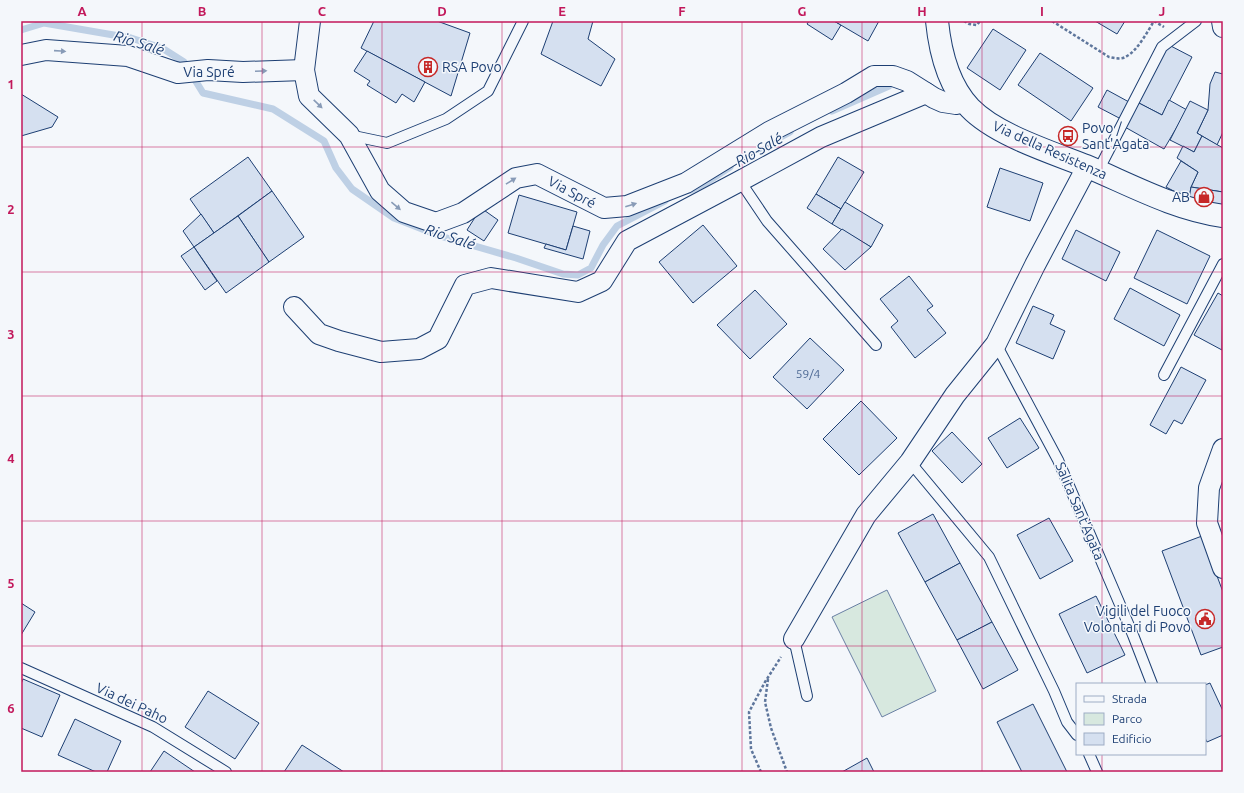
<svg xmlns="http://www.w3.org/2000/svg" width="1244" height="793" font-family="Ubuntu,sans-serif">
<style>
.green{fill:#d7e8df;stroke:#687fa3}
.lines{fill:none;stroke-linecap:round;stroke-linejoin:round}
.stream{stroke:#bed0e5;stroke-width:7}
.building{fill:#d5e0f0;stroke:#1d3f73}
.lane-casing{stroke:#1d3f73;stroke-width:12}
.street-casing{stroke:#1d3f73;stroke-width:22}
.secondary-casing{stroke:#1d3f73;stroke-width:24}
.path{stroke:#5e769c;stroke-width:2.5;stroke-dasharray:3 2;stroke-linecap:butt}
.lane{stroke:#f4f7fb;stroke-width:10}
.street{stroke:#f4f7fb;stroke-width:20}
.secondary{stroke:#f4f7fb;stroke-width:22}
.oneway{fill:#889bb7}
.grid{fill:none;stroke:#c2185b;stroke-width:1;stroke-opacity:0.55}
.labels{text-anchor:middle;stroke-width:3;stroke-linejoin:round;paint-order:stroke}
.number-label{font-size:12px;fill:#4b6792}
.poi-label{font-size:14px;fill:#1d3f73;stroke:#f4f7fb;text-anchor:start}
.street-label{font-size:14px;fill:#1d3f73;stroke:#f4f7fb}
.water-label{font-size:15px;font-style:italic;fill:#1d3f73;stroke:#f4f7fb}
.neatline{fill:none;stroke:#c2185b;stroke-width:1.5}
.grid-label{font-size:13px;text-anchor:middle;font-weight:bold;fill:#c2185b}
</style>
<rect width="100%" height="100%" fill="#f4f7fb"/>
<!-- green -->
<polygon class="green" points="887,590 936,691 882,717 832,617"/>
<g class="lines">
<!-- stream -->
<g class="stream">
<polyline points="21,30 44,23 131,38 162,48 184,62 203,93 273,109 324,141 336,168 352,189 394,218 440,236 516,258 563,274 578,275 591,268 603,245 617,226 665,201"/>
<polyline points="832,111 889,86"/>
<polyline points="759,149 790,132"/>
<polyline points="691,190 704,184 730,167"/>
</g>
</g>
<!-- building -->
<g class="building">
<polygon points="374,21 437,21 470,33 451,96 361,48"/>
<polygon points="553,21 593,21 588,39 615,59 601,86 541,54"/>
<polygon points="809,21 834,21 841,25 832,40 807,24"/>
<polygon points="834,21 879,21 868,41"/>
<polygon points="1095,21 1125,21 1117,34"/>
<polygon points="993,29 1026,50 1000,90 967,68"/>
<polygon points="1167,44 1192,57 1162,115 1137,102"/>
<polygon points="367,51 425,82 414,102 402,94 396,103 367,85 370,81 354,71"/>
<polygon points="1040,53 1093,88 1071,121 1018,85"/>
<polygon points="1215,72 1223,74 1223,132 1217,145 1197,133 1208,110 1210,84"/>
<polygon points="1107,90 1129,102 1121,119 1098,107"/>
<polygon points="21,94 58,117 52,127 21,136"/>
<polygon points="1169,100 1187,110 1164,149 1123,126 1137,102 1162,115"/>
<polygon points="1190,101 1208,110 1197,133 1202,136 1194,152 1170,140"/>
<polygon points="1202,136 1223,148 1223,192 1191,187 1198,172 1177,158 1183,146 1194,152"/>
<polygon points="248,157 272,191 214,233 190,199"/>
<polygon points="838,157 864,172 841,209 816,194"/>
<polygon points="1181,161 1198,172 1191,187 1189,199 1166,187"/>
<polygon points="1000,168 1043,183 1030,221 987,207"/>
<polygon points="1191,187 1223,192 1222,205 1189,199"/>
<polygon points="272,191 304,237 269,262 238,216"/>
<polygon points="816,194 841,209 832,224 807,208"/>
<polygon points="519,195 577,212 566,250 508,233"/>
<polygon points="845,202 883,225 871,247 832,224"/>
<polygon points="481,208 498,220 484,241 467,230"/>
<polygon points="201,214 214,233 194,247 183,231"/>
<polygon points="238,216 269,262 226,293 194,247"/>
<polygon points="703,225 737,266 693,303 659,262"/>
<polygon points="573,226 590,231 583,259 544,248 546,244 566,250"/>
<polygon points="842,229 871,247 845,270 823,249"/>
<polygon points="1076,230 1120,252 1106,281 1062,259"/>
<polygon points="1157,230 1210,256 1187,304 1134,278"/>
<polygon points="194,247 217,281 205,290 181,256"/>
<polygon points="909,276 933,306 927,310 946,333 915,358 891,327 898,321 880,299"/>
<polygon points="1130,288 1180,315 1164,346 1114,319"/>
<polygon points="755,290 787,324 750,359 717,325"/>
<polygon points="1218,293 1223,296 1222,350 1194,335"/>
<polygon points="1033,306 1054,315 1050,324 1065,331 1053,359 1016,343"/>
<polygon points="810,338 844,370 807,409 773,377"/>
<polygon points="1181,367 1206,380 1182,424 1174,420 1166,434 1150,425"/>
<polygon points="861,401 897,438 859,475 823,439"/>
<polygon points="1020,418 1039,448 1007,468 988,438"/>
<polygon points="952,432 982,464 962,483 932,451"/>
<polygon points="933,514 960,563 925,582 898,533"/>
<polygon points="1049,518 1073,561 1040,579 1017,535"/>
<polygon points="1202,536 1223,592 1223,647 1201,655 1162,551"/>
<polygon points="960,563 992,622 957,640 925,582"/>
<polygon points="1096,596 1125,655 1087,673 1059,614"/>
<polygon points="21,603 35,612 21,635"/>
<polygon points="992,622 1018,670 983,689 957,640"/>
<polygon points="23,679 60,695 42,737 21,728 21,684"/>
<polygon points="1210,683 1223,711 1223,735 1207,742 1205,738 1205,685"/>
<polygon points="208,691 259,723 235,759 185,727"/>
<polygon points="1033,704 1067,772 1022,772 997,722"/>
<polygon points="75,719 121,741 107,772 96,772 58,755"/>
<polygon points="302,745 344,772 284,772"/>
<polygon points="164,751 195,772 150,772"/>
<polygon points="867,758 874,772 842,772"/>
</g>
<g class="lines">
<!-- lane casing -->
<g class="lane-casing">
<g id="lane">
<polyline points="349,135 387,143 446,119 488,91 523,21"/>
<polyline points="1098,171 1162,47 1196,21"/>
<polyline points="740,181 767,221 876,345"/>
<polyline points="996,344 1058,460 1133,635 1152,684"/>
<polyline points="1164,375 1223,264"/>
<polyline points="910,462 989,557 1054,691 1067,722 1077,735"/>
<polyline points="794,639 807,696"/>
<polyline points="21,668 153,727 226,772"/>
<polyline points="1089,754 1097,772"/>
</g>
</g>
<!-- street casing -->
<g class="street-casing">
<g id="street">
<polyline points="310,21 304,70 309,96 349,135 380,191 404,212 436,223 463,213 516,178 537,174 604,208 627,206 686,183 769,132 846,93 874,76 893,76 907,81 934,98 943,102 956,104 965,102"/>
<polyline points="1222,21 1223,27"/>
<polyline points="21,55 46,50 128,56 178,73 208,70 243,72 304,70"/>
<polyline points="294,307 319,334 339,341 381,352 419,349 438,339 465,285 491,278 578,292 602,281 627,241 740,181 821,137 926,93"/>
<polyline points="1223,449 1209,488 1207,523 1223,568"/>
<polyline points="794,639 866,515 910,462 955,395 996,344 1035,265 1087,167"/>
</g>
</g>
<!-- secondary casing -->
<g class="secondary-casing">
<path id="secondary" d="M 937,21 C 940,51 948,85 970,108 C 996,135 1051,152 1086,166 C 1131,185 1174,209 1223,216"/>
</g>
<!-- path -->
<g class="path">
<polyline points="964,21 969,24 977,25 980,21"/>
<path d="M 1052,21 L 1109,57 C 1115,58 1122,60 1127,56 C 1137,51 1148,31 1154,21"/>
<polyline points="1154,21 1164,27"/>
<polyline points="768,679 765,702 771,728 787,772"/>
<polyline points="761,772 751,749 749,712 765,682 781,657"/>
</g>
<!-- lane -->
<use href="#lane" class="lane"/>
<!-- street -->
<use href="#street" class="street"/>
<!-- secondary -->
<use href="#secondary" class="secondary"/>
</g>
<!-- one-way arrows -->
<defs><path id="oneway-solid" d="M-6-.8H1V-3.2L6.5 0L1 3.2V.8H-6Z"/></defs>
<g class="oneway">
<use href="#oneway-solid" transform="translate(60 51) rotate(4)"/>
<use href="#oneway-solid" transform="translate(261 71) rotate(-2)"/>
<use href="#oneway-solid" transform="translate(318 104) rotate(44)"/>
<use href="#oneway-solid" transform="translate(511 181) rotate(-32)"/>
<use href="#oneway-solid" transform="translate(631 205) rotate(-18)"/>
<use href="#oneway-solid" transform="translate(396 206) rotate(40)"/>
</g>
<!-- grid -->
<path class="grid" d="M 142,21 L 142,772M 262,21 L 262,772M 382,21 L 382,772M 502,21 L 502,772M 622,21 L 622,772M 742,21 L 742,772M 862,21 L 862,772M 982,21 L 982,772M 1102,21 L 1102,684M 21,147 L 1223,147M 21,272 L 1223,272M 21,396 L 1223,396M 21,521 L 1223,521M 21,646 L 1223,646M 1102,754 L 1102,772"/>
<!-- icons -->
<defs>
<g id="building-ring" transform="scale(1)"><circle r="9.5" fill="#f4f7fb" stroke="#c62828" stroke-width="1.5"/><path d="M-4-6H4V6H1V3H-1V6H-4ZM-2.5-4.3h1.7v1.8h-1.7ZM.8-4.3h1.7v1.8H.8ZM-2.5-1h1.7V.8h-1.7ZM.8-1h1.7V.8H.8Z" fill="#c62828"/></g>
<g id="bus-ring" transform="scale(1)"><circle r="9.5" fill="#f4f7fb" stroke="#c62828" stroke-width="1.5"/><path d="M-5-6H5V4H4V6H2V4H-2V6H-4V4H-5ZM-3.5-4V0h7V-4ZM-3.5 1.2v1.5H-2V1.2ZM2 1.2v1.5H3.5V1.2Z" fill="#c62828"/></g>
<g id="shop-ring" transform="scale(1)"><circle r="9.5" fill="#f4f7fb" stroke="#c62828" stroke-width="1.5"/><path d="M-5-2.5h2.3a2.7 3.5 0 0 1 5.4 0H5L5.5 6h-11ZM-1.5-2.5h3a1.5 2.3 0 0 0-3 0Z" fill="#c62828"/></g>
<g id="civic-ring" transform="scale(1)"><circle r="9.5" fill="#f4f7fb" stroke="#c62828" stroke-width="1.5"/><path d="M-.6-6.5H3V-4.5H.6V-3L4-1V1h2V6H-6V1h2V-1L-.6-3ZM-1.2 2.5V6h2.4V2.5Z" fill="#c62828"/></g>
</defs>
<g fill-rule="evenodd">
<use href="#building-ring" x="428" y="67"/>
<use href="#bus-ring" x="1068" y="136"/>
<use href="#shop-ring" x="1204" y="197"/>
<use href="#civic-ring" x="1205" y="619"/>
</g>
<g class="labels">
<!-- number labels -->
<g class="number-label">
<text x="808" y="378">59/4</text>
</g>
<!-- poi labels -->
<g class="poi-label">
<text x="442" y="72">RSA Povo</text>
<text x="1082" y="133">Povo /<tspan x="1082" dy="16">Sant'Agata</tspan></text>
<text x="1190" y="202" text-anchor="end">AB</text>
<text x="1191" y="616" text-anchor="end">Vigili del Fuoco<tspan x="1191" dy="16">Volontari di Povo</tspan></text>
</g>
<!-- street labels -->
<g class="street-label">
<text x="209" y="77">Via Spré</text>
<text transform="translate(1050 150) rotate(24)" y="5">Via della Resistenza</text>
<text transform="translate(572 192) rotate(28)" y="5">Via Spré</text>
<text transform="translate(1080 511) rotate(67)" y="5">Salita Sant'Agata</text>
<text transform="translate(132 703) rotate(25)" y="5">Via dei Paho</text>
</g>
<!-- water labels -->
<g class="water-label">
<text transform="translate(139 43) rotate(17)" y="5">Rio Salé</text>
<text transform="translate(759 150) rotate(-30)" y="5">Rio Salé</text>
<text transform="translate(450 237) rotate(18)" y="5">Rio Salé</text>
</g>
</g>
<!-- border -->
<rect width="1244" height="793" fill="none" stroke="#f4f7fb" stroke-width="44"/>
<!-- legend -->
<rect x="1076" y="683" width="130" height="72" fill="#f4f7fb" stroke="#9eadc5"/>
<rect x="1084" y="696" width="20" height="6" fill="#f4f7fb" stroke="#9eadc5"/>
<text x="1112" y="703" font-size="12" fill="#1d3f73">Strada</text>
<rect x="1084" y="713" width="20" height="12" fill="#d7e8df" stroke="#9eadc5"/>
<text x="1112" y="723" font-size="12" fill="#1d3f73">Parco</text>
<rect x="1084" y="733" width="20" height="12" fill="#d5e0f0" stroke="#9eadc5"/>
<text x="1112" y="743" font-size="12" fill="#1d3f73">Edificio</text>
<rect x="22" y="22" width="1200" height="749" class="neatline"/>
<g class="grid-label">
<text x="82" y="16">A</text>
<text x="202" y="16">B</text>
<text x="322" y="16">C</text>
<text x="442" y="16">D</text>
<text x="562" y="16">E</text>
<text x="682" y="16">F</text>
<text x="802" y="16">G</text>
<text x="922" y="16">H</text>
<text x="1042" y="16">I</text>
<text x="1162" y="16">J</text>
<text x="11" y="89">1</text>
<text x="11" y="214">2</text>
<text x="11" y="339">3</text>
<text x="11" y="463">4</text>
<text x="11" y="588">5</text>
<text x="11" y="713">6</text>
</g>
</svg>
